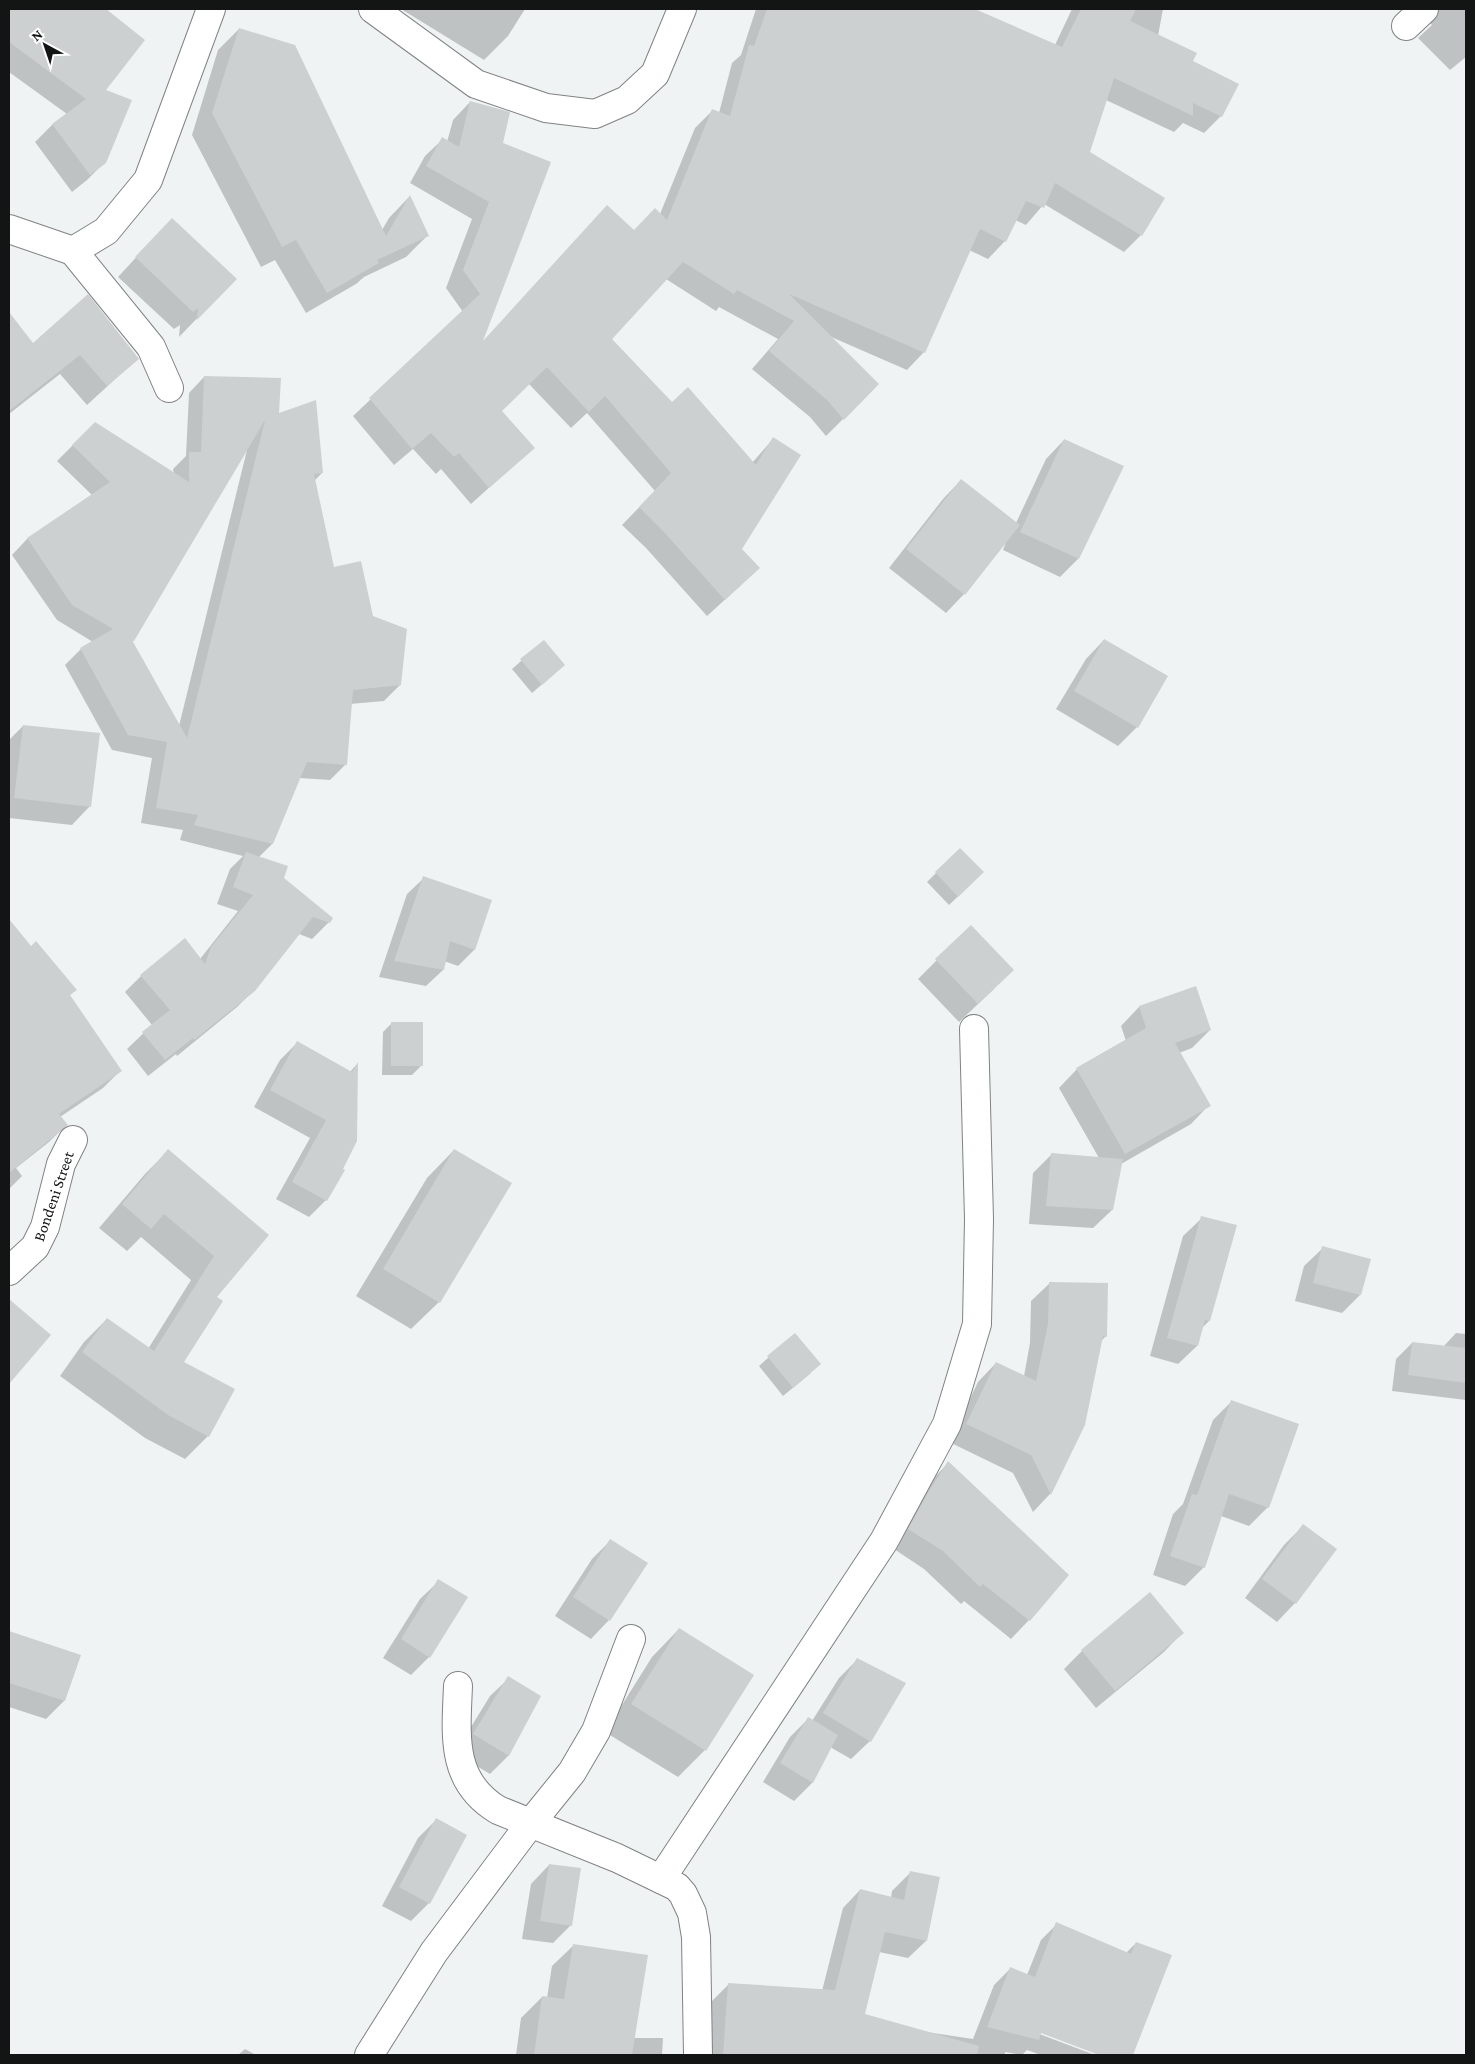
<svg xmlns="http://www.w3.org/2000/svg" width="1475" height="2064" font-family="'Crimson Pro',serif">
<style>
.shadow{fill:#0003;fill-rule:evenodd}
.building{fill:#ccd0d0;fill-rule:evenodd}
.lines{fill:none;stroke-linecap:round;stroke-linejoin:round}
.minor-casing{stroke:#808383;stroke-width:30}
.minor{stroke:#fff;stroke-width:28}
.labels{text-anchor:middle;stroke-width:4;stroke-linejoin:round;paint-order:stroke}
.street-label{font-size:16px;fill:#131414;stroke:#fff}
</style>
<rect width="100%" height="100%" fill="#eff3f3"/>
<!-- shadow -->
<g class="shadow">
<polygon points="9,9 104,9 144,40 104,90 105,162 87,180 72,192 35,142 52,125 67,114 9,72"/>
<polygon points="401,9 525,9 508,36 484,60"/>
<polygon points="756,9 899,9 921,18 928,9 972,9 1055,45 1072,9 1163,9 1158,36 1191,61 1221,116 1204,133 1183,123 1174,132 1106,100 1088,153 1141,235 1124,252 1044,204 1026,225 1015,220 1005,241 988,259 969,250 924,352 907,370 829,336 878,384 826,436 810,417 752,369 778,339 719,307 716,311 666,279 611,340 672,403 752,463 773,439 741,549 741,585 707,616 646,548 622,525 655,491 587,413 571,428 529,384 501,411 533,448 471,504 441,469 436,474 413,449 394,465 353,416 463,312 446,288 472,219 410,183 425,156 443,139 447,142 453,120 470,102 501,144 481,344 634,231 660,214 695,128 712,111 719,113 732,63 741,55"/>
<polygon points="1435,9 1466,9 1466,57 1450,70 1418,38 1432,25 1425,18"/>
<polygon points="239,29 382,230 389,218 409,197 427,236 406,257 364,277 356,284 306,313 275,260 261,267 192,135 218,50"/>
<polygon points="154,238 235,279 179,337 180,325 174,329 118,277"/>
<polygon points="9,314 32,344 137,359 87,405 60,374 9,414"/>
<path d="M 204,377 L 278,415 L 322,473 L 314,481 L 333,569 L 371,617 L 400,685 L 384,701 L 350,704 L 346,764 L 330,780 L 299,778 L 272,844 L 259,857 L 329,922 L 312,939 L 299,934 L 254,990 L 237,1007 L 177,1056 L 176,1054 L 148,1076 L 127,1049 L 152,1025 L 125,992 L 141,976 L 200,959 L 238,911 L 217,904 L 230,869 L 243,856 L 180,840 L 183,830 L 141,823 L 152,758 L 112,750 L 65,665 L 81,649 L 93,642 L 57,620 L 12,555 L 27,539 L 92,495 L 57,461 L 95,423 L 174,474 L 173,469 L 186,456 L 189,393 ZM 247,450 L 179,726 L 132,642 Z"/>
<polygon points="1064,440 1078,559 1060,577 1003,550 1006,542 964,594 946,613 889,568 943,499 961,480 1016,523 1046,459"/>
<polygon points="1104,640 1167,676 1137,727 1118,746 1056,709 1086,659"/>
<polygon points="544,641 554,674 532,693 512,669"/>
<polygon points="23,726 90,806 72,825 9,818 9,740"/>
<polygon points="936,873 974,881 949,905 927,882"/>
<polygon points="424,878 490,901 474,950 458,966 444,961 443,970 426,986 379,977 407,894"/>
<polygon points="10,922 31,947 75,990 69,996 120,1071 103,1088 60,1117 66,1125 49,1142 16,1168 22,1176 9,1189"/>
<polygon points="971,926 994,989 959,1022 918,979"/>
<polygon points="1195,988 1210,1030 1192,1048 1179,1053 1209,1105 1191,1124 1121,1164 1112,1210 1093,1228 1029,1224 1033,1173 1051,1155 1099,1158 1059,1088 1077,1069 1126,1041 1121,1026 1139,1007"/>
<polygon points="392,1023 421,1066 412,1075 382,1075 383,1032"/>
<polygon points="297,1043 350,1072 356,1065 326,1200 309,1217 276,1199 310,1138 254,1107 280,1060"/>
<polygon points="454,1150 439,1302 411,1329 356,1296 427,1178"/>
<polygon points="168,1151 267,1235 215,1298 183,1363 208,1436 185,1459 145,1438 60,1376 84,1342 107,1319 148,1349 191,1280 141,1237 127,1251 99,1228 145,1174"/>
<polygon points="1202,1218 1209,1321 1201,1329 1197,1346 1178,1364 1150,1356 1183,1236"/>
<polygon points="1323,1248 1360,1295 1342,1313 1295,1301 1304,1266"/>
<polygon points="1050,1283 1106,1336 1101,1341 1084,1425 1050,1494 1033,1512 1013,1473 949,1442 978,1382 996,1363 1024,1376 1030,1343 1031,1301"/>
<polygon points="1456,1333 1466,1334 1466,1400 1392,1391 1396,1359 1412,1343 1443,1347"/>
<polygon points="795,1334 811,1373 783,1396 759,1366"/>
<polygon points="1231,1402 1268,1507 1249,1526 1221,1516 1204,1567 1185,1586 1153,1575 1173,1514 1183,1504 1213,1420"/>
<polygon points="948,1463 1029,1620 1011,1639 964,1601 961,1604 924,1569 891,1547 930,1482"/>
<polygon points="1303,1526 1295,1603 1277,1622 1245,1598 1284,1545"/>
<polygon points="610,1541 609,1620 591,1639 555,1616 592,1559"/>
<polygon points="439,1581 429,1657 411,1675 383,1658 420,1599"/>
<polygon points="679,1629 705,1750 678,1777 605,1732 652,1657"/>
<polygon points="9,1633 79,1656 64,1701 46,1719 9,1707"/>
<polygon points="1182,1633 1164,1652 1096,1708 1064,1669 1082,1651"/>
<polygon points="858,1659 870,1741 851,1759 830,1747 812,1783 794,1801 763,1782 790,1737 808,1719 812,1721 839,1678"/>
<polygon points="509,1678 540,1697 508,1756 490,1774 455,1753 490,1696"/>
<polygon points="436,1820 429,1903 411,1921 382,1906 418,1838"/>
<polygon points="549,1865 571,1925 553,1943 522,1939 531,1884"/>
<polygon points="910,1873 926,1941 908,1958 879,1952 864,2015 920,2031 973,2039 994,1985 1010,1969 1027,1975 1041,1940 1057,1924 1126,1953 1136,1943 1170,1956 1132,2055 1102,2055 1035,2030 1034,2032 1095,2055 1041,2055 1027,2050 1022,2055 1005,2052 1005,2055 697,2055 708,2045 711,2002 729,1984 822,1991 843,1908 860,1890 891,1898 892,1891"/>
<polygon points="574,1945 634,2038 663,2038 662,2055 516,2055 521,2018 542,1997 547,1998 552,1966"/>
<polygon points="245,2049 256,2055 238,2055"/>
</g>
<!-- building -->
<g class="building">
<polygon points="9,9 106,9 145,40 106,90 132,100 106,163 90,175 52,124 86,99 9,42"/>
<polygon points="767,9 975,9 1062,47 1081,9 1136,9 1130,21 1197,53 1193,61 1239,84 1222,117 1193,103 1193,116 1114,78 1090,152 1165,198 1142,236 1055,183 1044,208 1026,201 1006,242 980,229 925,353 789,294 879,384 844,420 827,400 769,351 794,321 737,290 734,294 683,262 612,339 672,402 688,387 756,465 773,437 801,455 742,549 760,568 725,600 663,531 639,507 671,473 605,396 589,412 547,367 502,411 535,448 489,488 459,453 454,457 431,433 412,449 369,398 480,294 463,270 489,202 426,166 442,137 459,147 470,101 510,112 503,143 551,162 483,341 607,205 634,230 655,208 667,220 712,109 730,116 749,45 754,46"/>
<polygon points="239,28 295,45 386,236 410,195 429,236 377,260 379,263 327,293 296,240 282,247 212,113"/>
<polygon points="172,218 237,279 197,320 198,308 193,312 135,257"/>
<polygon points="88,294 139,359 107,386 80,355 9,411 9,312 33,343"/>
<path d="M 204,376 L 281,378 L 279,413 L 316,400 L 323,473 L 314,474 L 334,567 L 361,561 L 373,616 L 407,629 L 401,685 L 353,690 L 347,765 L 307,762 L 273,844 L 194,825 L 198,815 L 156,808 L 167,742 L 128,735 L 80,648 L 113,629 L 72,605 L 27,538 L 110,482 L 72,445 L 95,422 L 189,482 L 189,452 L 201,452 ZM 265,420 L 187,738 L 132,640 L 134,641 Z"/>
<polygon points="1064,439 1124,466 1079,559 1020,532"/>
<polygon points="961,479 1020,525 965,595 906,549"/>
<polygon points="1104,639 1168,676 1138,728 1074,691"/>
<polygon points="544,640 565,665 542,685 520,659"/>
<polygon points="23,725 100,733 91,807 14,798"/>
<polygon points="960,848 984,872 958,897 935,872"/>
<polygon points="246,852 288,866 284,878 333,918 330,923 313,917 255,991 194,1040 193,1038 165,1060 142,1032 170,1010 140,975 185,938 205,964 211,947 253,895 233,887"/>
<polygon points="423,876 492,900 475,950 450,941 444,970 394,961"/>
<polygon points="9,919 31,946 36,941 77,990 70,995 122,1071 59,1114 68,1125 9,1173"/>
<polygon points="971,925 1014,970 978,1004 935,959"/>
<polygon points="1196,986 1211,1030 1175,1043 1211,1106 1125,1154 1076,1068 1146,1028 1139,1006"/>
<rect x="391" y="1022" width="32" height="44"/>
<polygon points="297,1041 352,1072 358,1062 357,1141 343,1169 345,1170 327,1201 292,1182 326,1120 270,1090"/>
<polygon points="168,1149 269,1235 217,1297 223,1301 184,1362 235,1389 209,1437 168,1415 82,1352 107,1318 154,1351 214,1256 164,1214 151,1229 122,1204"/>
<polygon points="454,1149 512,1183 440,1303 383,1269"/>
<polygon points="1051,1153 1123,1159 1113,1210 1046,1206"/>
<polygon points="1201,1216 1237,1225 1210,1321 1205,1320 1198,1346 1167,1338"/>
<polygon points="1322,1246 1371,1259 1361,1295 1313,1283"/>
<polygon points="1049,1282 1108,1283 1107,1337 1103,1336 1085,1425 1051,1495 1031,1455 966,1424 996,1362 1036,1381 1048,1324"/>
<polygon points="9,1299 51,1335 9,1384"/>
<polygon points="795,1333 821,1364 793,1388 767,1356"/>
<polygon points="1412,1342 1466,1348 1466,1383 1408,1375"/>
<polygon points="1231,1400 1299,1424 1269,1508 1229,1494 1205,1568 1170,1556 1192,1494 1197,1495"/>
<polygon points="948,1461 1069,1575 1030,1621 983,1584 980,1587 943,1551 908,1529 929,1491"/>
<polygon points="1303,1524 1337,1549 1296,1604 1262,1579"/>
<polygon points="610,1539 648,1563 610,1621 573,1597"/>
<polygon points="438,1579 468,1597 430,1658 401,1639"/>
<polygon points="1150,1592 1184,1633 1115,1691 1081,1650"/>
<polygon points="679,1628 754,1675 706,1751 631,1704"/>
<polygon points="9,1631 81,1655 65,1701 9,1683"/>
<polygon points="857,1658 906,1683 871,1742 823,1713"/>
<polygon points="508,1676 541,1696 509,1756 473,1734"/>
<polygon points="808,1717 838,1735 813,1783 780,1763"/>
<polygon points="436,1818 467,1835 430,1904 399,1887"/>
<polygon points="549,1864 581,1868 572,1926 540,1921"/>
<polygon points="910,1871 940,1877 927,1941 885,1932 865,2014 979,2046 977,2055 723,2055 728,1983 835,1990 860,1889 904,1900"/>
<polygon points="1056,1922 1131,1954 1136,1942 1172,1955 1133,2055 1099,2055 1041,2033 1039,2040 987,2027 1010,1967 1035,1977"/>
<polygon points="573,1944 648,1955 632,2055 534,2055 542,1996 564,1999"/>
</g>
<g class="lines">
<!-- minor casing -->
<g class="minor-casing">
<g id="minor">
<polyline points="373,9 476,84 546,108 595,114 627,100 655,74 682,9"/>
<polyline points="1406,26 1424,9"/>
<polyline points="9,229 73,251 106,231 148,180 211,9"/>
<polyline points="73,251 151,347 169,388"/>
<polyline points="9,1271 35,1247 45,1227 61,1164 73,1140"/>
<path d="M 458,1686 C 456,1735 450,1781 498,1810 L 617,1858 L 677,1887 L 683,1894 L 692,1913 L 696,1937 L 698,2055"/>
<polyline points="661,1879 884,1541 947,1424 977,1324 979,1219 974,1029"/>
<polyline points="369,2055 434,1952 530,1824 572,1772 596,1731 631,1639"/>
</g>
</g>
<!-- minor -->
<use href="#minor" class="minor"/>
</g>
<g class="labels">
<!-- street labels -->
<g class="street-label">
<text transform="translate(53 1196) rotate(-71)" y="6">Bondeni Street</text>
</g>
</g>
<!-- border -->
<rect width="1475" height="2064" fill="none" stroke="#131414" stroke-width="20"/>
<!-- north arrow -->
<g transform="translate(45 45) rotate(320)" stroke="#ffffff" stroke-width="4" paint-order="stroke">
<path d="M0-4L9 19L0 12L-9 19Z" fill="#131414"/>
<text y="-8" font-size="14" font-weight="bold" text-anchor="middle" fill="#131414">N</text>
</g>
</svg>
